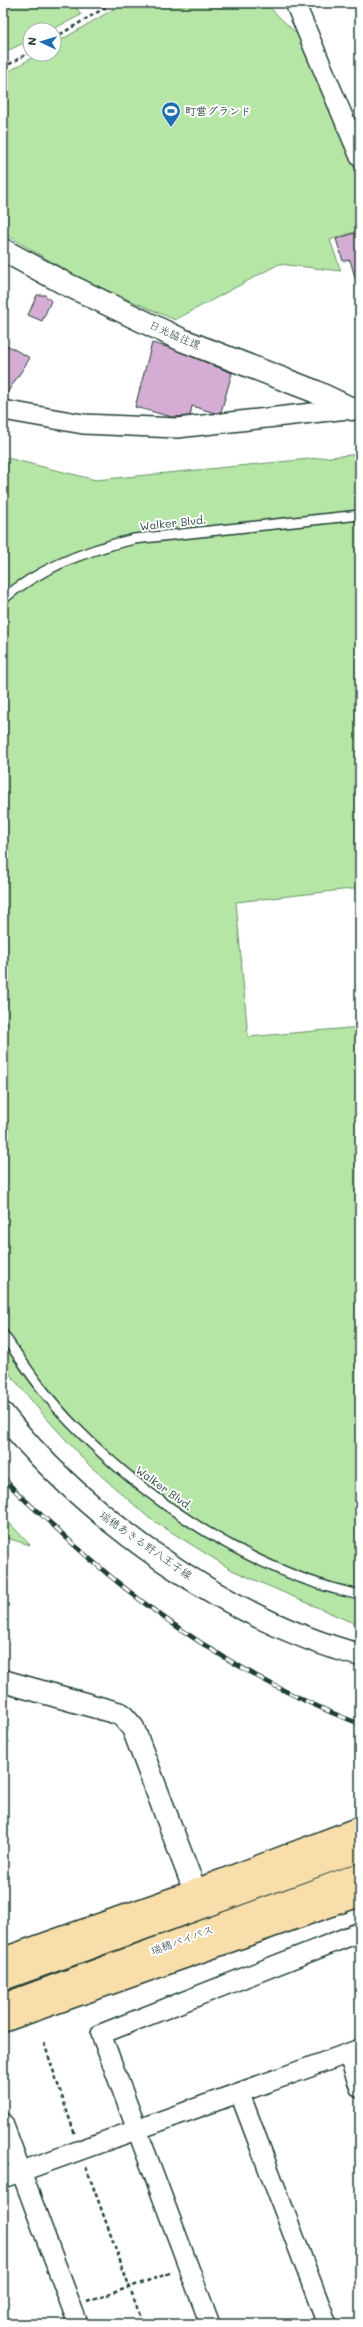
<svg xmlns="http://www.w3.org/2000/svg" width="363" height="2327" font-family="Mali,'Klee One',sans-serif">
<style>
.green{fill:#b6e6a5;stroke:#6a926c}
.building{fill:#d5add4;stroke:#1f3d34}
.lines{fill:none;stroke-linecap:round;stroke-linejoin:round}
.lane-casing{stroke:#1f3d34;stroke-width:12}
.street-casing{stroke:#1f3d34;stroke-width:22}
.secondary-casing{stroke:#1f3d34;stroke-width:25}
.highway-casing{stroke:#1f3d34;stroke-width:25}
.path{stroke:#1f3d34;stroke-width:2.5;stroke-dasharray:4 3;stroke-linecap:butt}
.lane{stroke:#fff;stroke-width:9}
.street{stroke:#fff;stroke-width:19}
.secondary{stroke:#fff;stroke-width:22}
.highway{stroke:#f8deab;stroke-width:22}
.rail-casing{stroke:#1f3d34;stroke-width:4.5}
.rail{stroke:#fff;stroke-width:3;stroke-dasharray:9;stroke-linecap:butt}
.labels{text-anchor:middle;stroke-width:4;stroke-linejoin:round;paint-order:stroke}
.poi-label{font-size:11px;font-weight:bold;fill:#1f3d34;stroke:#fff;text-anchor:start}
.street-label{font-size:11px;fill:#1f3d34;stroke:#fff}
</style>
<rect width="100%" height="100%" fill="#fff"/>
<filter id="ink" filterUnits="userSpaceOnUse"><feTurbulence type="fractalNoise" baseFrequency=".025" numOctaves="2"/><feDisplacementMap in="SourceGraphic" scale="8" xChannelSelector="R" yChannelSelector="G"/><feConvolveMatrix kernelMatrix="1 2 1 2 8 2 1 2 1" color-interpolation-filters="sRGB"/></filter>
<g filter="url(#ink)">
<!-- green -->
<g class="green">
<polygon points="3,3 74,3 81,15 51,30 30,30 30,40 3,53"/>
<polygon points="124,3 265,3 301,38 360,181 360,230 330,240 341,271 279,264 175,320 79,278 3,233 3,75 38,54 54,54 54,44"/>
<polygon points="360,454 360,888 236,902 248,1037 360,1027 360,1626 232,1570 149,1518 89,1465 46,1418 3,1366 3,457 96,480"/>
<polygon points="3,1516 30,1545 3,1537"/>
</g>
<!-- building -->
<g class="building">
<polygon points="358,232 360,240 360,283 357,284 350,260 343,261 336,239"/>
<polygon points="37,295 45,295 51,301 42,321 28,315"/>
<polygon points="3,343 30,358 3,399"/>
<polygon points="152,343 171,348 232,373 221,412 215,413 192,406 190,416 172,417 135,407"/>
</g>
<g class="lines">
<!-- lane casing -->
<g class="lane-casing">
<g id="lane">
<path d="M 3,599 C 41,567 87,550 134,539 L 360,515"/>
<path d="M 3,1334 C 25,1366 47,1399 75,1427 C 151,1504 253,1572 360,1595"/>
</g>
</g>
<!-- street casing -->
<g class="street-casing">
<g id="street">
<polyline points="295,3 360,157"/>
<polyline points="3,410 83,424 177,428 357,408"/>
<polyline points="348,2054 360,2088"/>
<polyline points="240,2094 327,2324"/>
<polyline points="3,2123 78,2324"/>
<polyline points="3,2178 360,2049"/>
<polyline points="210,2324 101,2034 360,1932"/>
</g>
</g>
<!-- secondary casing -->
<g class="secondary-casing">
<g id="secondary">
<polyline points="3,250 64,283 182,340 314,391 352,409"/>
<path d="M 3,1414 C 86,1519 231,1621 360,1655"/>
<polyline points="3,1681 121,1714 133,1728 195,1891"/>
</g>
</g>
<!-- highway casing -->
<g class="highway-casing">
<g id="highway">
<polyline points="3,1959 195,1891 360,1828"/>
<polyline points="3,1979 360,1850"/>
<polyline points="3,2005 360,1874"/>
<polyline points="3,2021 360,1895"/>
</g>
</g>
<!-- path -->
<g class="path">
<polyline points="54,38 113,3"/>
<polyline points="3,68 30,52"/>
<polyline points="44,2043 75,2135"/>
<polyline points="86,2167 143,2324"/>
<polyline points="87,2302 173,2272"/>
</g>
<!-- lane -->
<use href="#lane" class="lane"/>
<!-- street -->
<use href="#street" class="street"/>
<!-- secondary -->
<use href="#secondary" class="secondary"/>
<!-- highway -->
<use href="#highway" class="highway"/>
<!-- rail casing -->
<g class="rail-casing">
<path id="rail" d="M 3,1477 C 18,1496 38,1511 56,1528 C 143,1611 247,1681 360,1724"/>
</g>
<!-- rail -->
<use href="#rail" class="rail"/>
</g>
</g>
<!-- icons -->
<defs>
<g id="stadium-pin" transform="scale(1)"><path d="M0 17L-7.5 6A9.5 9.5 0 1 1 7.5 6Z" fill="#1f6fb2" stroke="#fff"/><path d="M0-5a6.5 5 0 1 0 0 10a6.5 5 0 1 0 0-10ZM-3.5-1.8h7v3.6h-7Z" fill="#fff"/></g>
</defs>
<g fill-rule="evenodd">
<use href="#stadium-pin" x="171" y="111"/>
</g>
<g class="labels">
<!-- poi labels -->
<g class="poi-label">
<text x="185" y="115">町営グランド</text>
</g>
<!-- street labels -->
<g class="street-label">
<text transform="translate(175 335) rotate(24)" y="4">日光脇往還</text>
<text transform="translate(173 523) rotate(-6)" y="4">Walker Blvd.</text>
<text transform="translate(164 1488) rotate(36)" y="4">Walker Blvd.</text>
<text transform="translate(146 1545) rotate(35)" y="4">瑞穂あきる野八王子線</text>
<text transform="translate(182 1940) rotate(-20)" y="4">瑞穂バイパス</text>
</g>
</g>
<!-- margin -->
<rect width="363" height="2327" fill="none" stroke="#fff" stroke-width="16"/>
<rect x="8" y="8" width="347" height="2311" fill="none" stroke="#1f3d34" stroke-width="1.5" filter="url(#ink)"/>
<!-- north arrow -->
<g transform="translate(42 42) rotate(274)"><circle r="19" fill="#ffffff" stroke="#a5b1ae"/>
<path d="M0-3L7 15L0 10L-7 15Z" fill="#1f6fb2"/>
<text y="-6" font-size="11" font-weight="bold" text-anchor="middle" fill="#1f3d34">N</text>
</g>
</svg>
